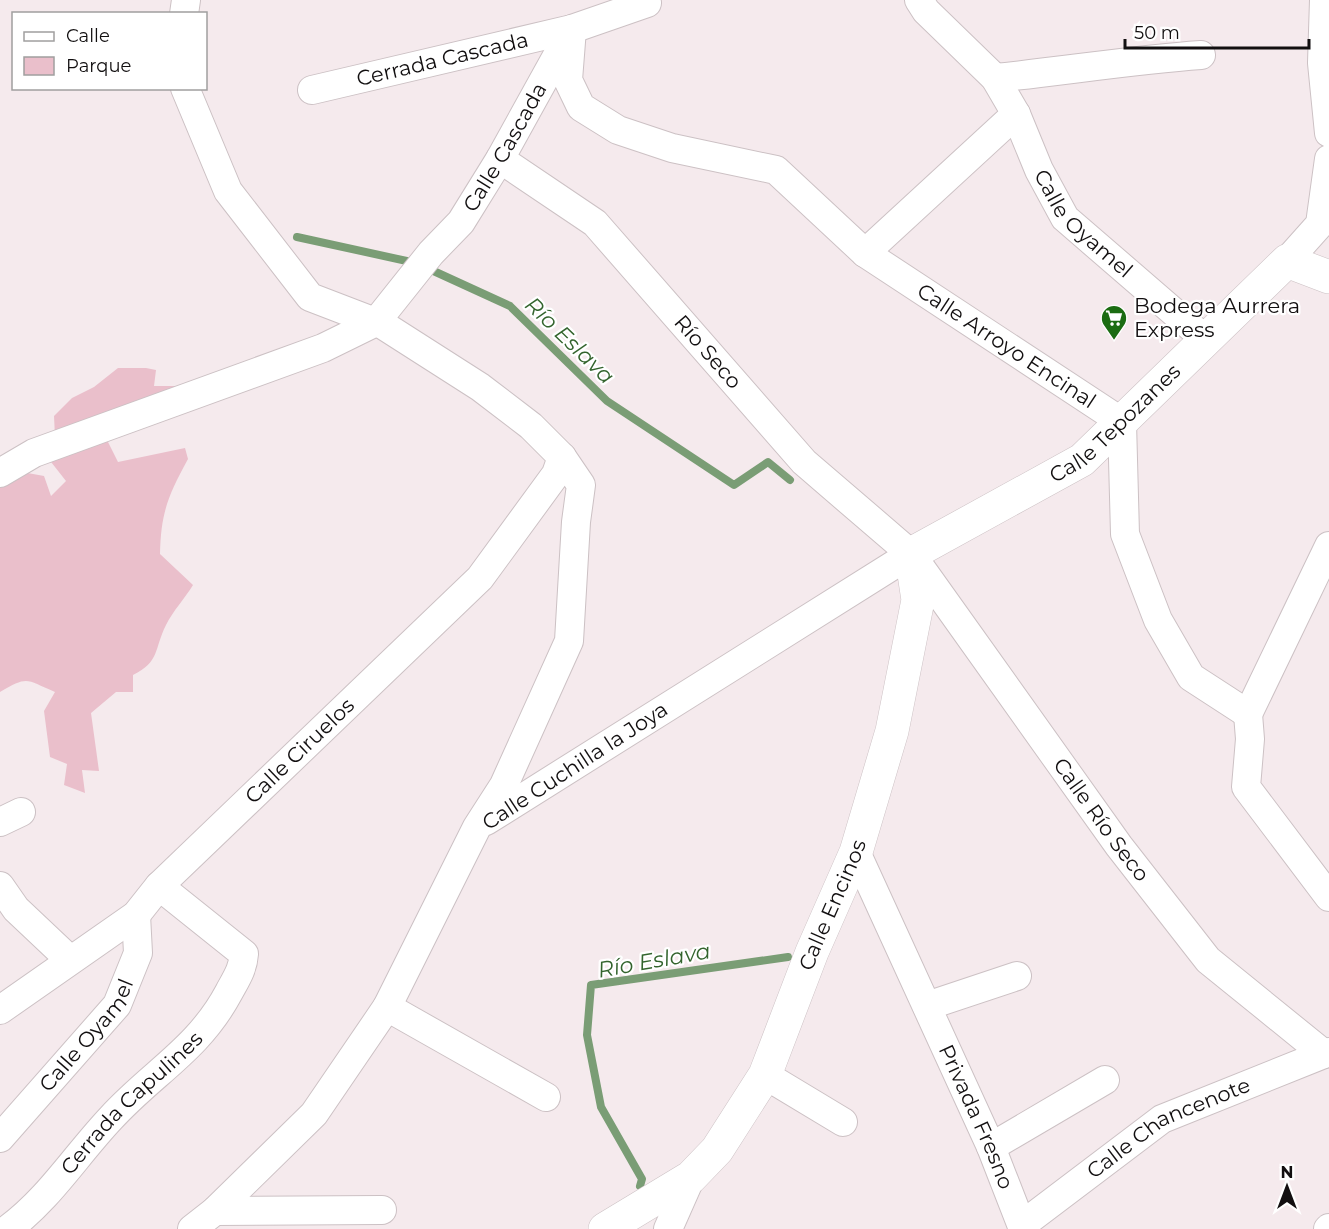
<svg xmlns="http://www.w3.org/2000/svg" width="1329" height="1229" font-family="Montserrat,sans-serif">
<style>
.green{fill:#eabfcb}
.lines{fill:none;stroke-linecap:round;stroke-linejoin:round}
.stream{stroke:#7a9d75;stroke-width:8}
.minor-casing{stroke:#ccc1c4;stroke-width:30}
.tertiary-casing{stroke:#ccc1c4;stroke-width:34}
.minor{stroke:#fff;stroke-width:28}
.tertiary{stroke:#fff;stroke-width:33}
.labels{text-anchor:middle;stroke-width:4.5;stroke-linejoin:round;paint-order:stroke}
.street-label{font-size:21px;fill:#120f10;stroke:#fff}
.poi-label{font-size:21px;fill:#120f10;stroke:#fff;text-anchor:start}
.water-label{font-size:22px;font-style:italic;fill:#33642d;stroke:#fff}
</style>
<rect width="100%" height="100%" fill="#f5eaed"/>
<!-- green -->
<path class="green" d="M 118,368 L 146,368 L 156,370 L 154,386 L 178,386 L 107,440 L 118,462 L 185,448 L 188,459 C 168,496 161,512 160,554 L 193,585 C 185,598 173,611 166,625 C 154,649 160,662 133,675 L 133,692 L 116,692 L 91,713 L 99,771 L 82,770 L 85,793 L 64,785 L 67,764 L 50,757 L 44,711 L 55,692 C 26,680 29,675 0,692 L 0,468 L 44,476 L 51,496 L 66,481 L 44,453 L 55,437 L 54,416 L 72,398 L 94,387 Z"/>
<g class="lines">
<!-- stream -->
<g class="stream">
<polyline points="297,237 416,263"/>
<polyline points="427,268 510,306 607,401 734,485 768,462 790,480"/>
<polyline points="640,1186 642,1179 601,1107 587,1035 591,985 788,957"/>
</g>
<!-- minor casing -->
<g class="minor-casing">
<g id="minor">
<path id="s1" d="M 919,0 L 926,11 L 995,78 L 1016,114 L 1039,170 L 1065,218 L 1205,339"/>
<polyline points="1324,0 1322,63 1329,133"/>
<polyline points="184,14 186,0"/>
<path id="s2" d="M 572,29 L 568,80 L 581,107 L 618,130 L 672,148 L 776,170 L 865,253 L 1122,422 L 1125,534 L 1158,620 L 1191,677 L 1248,714"/>
<path d="M 995,78 C 1064,71 1132,60 1201,55"/>
<polyline points="185,88 228,191 310,297 383,325 480,387 531,426 562,457 581,485 576,522 569,641 504,785 477,827 387,1007 314,1114 215,1211 192,1229"/>
<path id="s3" d="M 312,90 L 572,29 L 647,3 L 646,0"/>
<path id="s4" d="M 500,159 L 595,223 L 804,462 L 911,554 L 1119,846 L 1208,960 L 1324,1054"/>
<polyline points="865,253 1016,114"/>
<polyline points="1287,261 1320,224 1329,159"/>
<path id="s5" d="M 0,473 L 34,453 L 323,348 L 376,322 L 431,253 L 461,222 L 500,159 L 568,36"/>
<polyline points="1248,714 1250,739 1246,787 1329,897"/>
<polyline points="1248,714 1329,546"/>
<polyline points="486,821 911,554"/>
<polyline points="0,822 21,812"/>
<path id="s6" d="M 856,852 L 991,1147 L 1023,1229"/>
<polyline points="0,886 16,909 70,960"/>
<polyline points="927,1006 1017,976"/>
<polyline points="387,1007 546,1097"/>
<path id="s7" d="M 0,1010 L 136,915 L 159,886 L 480,578 L 556,474 L 562,457"/>
<polyline points="765,1075 843,1122"/>
<path id="s8" d="M 0,1138 L 117,1005 L 138,953 L 136,915"/>
<polyline points="991,1147 1105,1080"/>
<polyline points="215,1211 382,1210"/>
<path id="s9" d="M 1022,1225 L 1162,1119 L 1329,1052"/>
<path id="s10" d="M 8,1229 C 49,1199 76,1155 111,1118 C 153,1072 198,1050 229,992 C 236,979 243,969 244,954 L 159,886"/>
<polyline points="668,1229 691,1177"/>
<polyline points="1328,1229 1329,1228"/>
</g>
</g>
<!-- tertiary casing -->
<g class="tertiary-casing">
<g id="tertiary">
<path id="s11" d="M 605,1229 L 691,1177 L 717,1150 L 765,1075 L 812,952 L 856,852 L 892,731 L 918,600 L 911,554 L 1082,460 L 1287,261 L 1329,277"/>
</g>
</g>
<!-- minor -->
<use href="#minor" class="minor"/>
<!-- tertiary -->
<use href="#tertiary" class="tertiary"/>
</g>
<!-- icons -->
<defs>
<g id="supermarket-pin" transform="scale(1.35)"><path d="M0 17L-7.5 6A9.5 9.5 0 1 1 7.5 6Z" fill="#1b6c12" stroke="#fff"/><path d="M-6-5.5h2.5l.6 2H6L4.5 2H-2.5L-4.4-4H-6ZM-1.5 3.2a1.3 1.3 0 1 0 .1 0ZM3 3.2a1.3 1.3 0 1 0 .1 0Z" fill="#fff"/></g>
</defs>
<g fill-rule="evenodd">
<use href="#supermarket-pin" x="1114" y="318"/>
</g>
<g class="labels">
<!-- street labels -->
<g class="street-label">
<text dy="7" stroke="none"><textPath href="#s3" startOffset="134">Cerrada Cascada</textPath></text>
<text dy="7" stroke="none"><textPath href="#s5" startOffset="624">Calle Cascada</textPath></text>
<text dy="7" stroke="none"><textPath href="#s1" startOffset="282">Calle Oyamel</textPath></text>
<text dy="7" stroke="none"><textPath href="#s2" startOffset="579">Calle Arroyo Encinal</textPath></text>
<text dy="7" stroke="none"><textPath href="#s4" startOffset="286">Río Seco</textPath></text>
<text dy="7" stroke="none"><textPath href="#s11" startOffset="1018">Calle Tepozanes</textPath></text>
<text dy="7" stroke="none"><textPath href="#s7" startOffset="398">Calle Ciruelos</textPath></text>
<text transform="translate(575 766) rotate(-33)" y="7">Calle Cuchilla la Joya</text>
<text dy="7" stroke="none"><textPath href="#s4" startOffset="900">Calle Río Seco</textPath></text>
<text dy="7" stroke="none"><textPath href="#s11" startOffset="410">Calle Encinos</textPath></text>
<text dy="7" stroke="none"><textPath href="#s8" startOffset="135">Calle Oyamel</textPath></text>
<text dy="7" stroke="none"><textPath href="#s10" startOffset="177">Cerrada Capulines</textPath></text>
<text dy="7" stroke="none"><textPath href="#s6" startOffset="291">Privada Fresno</textPath></text>
<text dy="7" stroke="none"><textPath href="#s9" startOffset="177">Calle Chancenote</textPath></text>
</g>
<!-- poi labels -->
<g class="poi-label">
<text x="1134" y="313">Bodega Aurrera<tspan x="1134" dy="24">Express</tspan></text>
</g>
<!-- water labels -->
<g class="water-label">
<text transform="translate(570 340) rotate(44)" y="8">Río Eslava</text>
<text transform="translate(654 960) rotate(-10)" y="8">Río Eslava</text>
</g>
</g>
<!-- legend -->
<rect x="12" y="12" width="195" height="78" fill="#ffffff" stroke="#a09f9f" stroke-width="1.5"/>
<rect x="24" y="32" width="30" height="9" fill="#ffffff" stroke="#a09f9f" stroke-width="1.5"/>
<text x="66" y="42" font-size="18" fill="#120f10">Calle</text>
<rect x="24" y="57" width="30" height="18" fill="#eabfcb" stroke="#a09f9f" stroke-width="1.5"/>
<text x="66" y="72" font-size="18" fill="#120f10">Parque</text>
<!-- north arrow -->
<g transform="translate(1287 1187)" stroke="#ffffff" stroke-width="4.5" paint-order="stroke">
<path d="M0-4.5L10 22L0 15L-10 22Z" fill="#120f10"/>
<text y="-9" font-size="16" font-weight="bold" text-anchor="middle" fill="#120f10">N</text>
</g>
<!-- scale -->
<path d="M1125 39v9h184v-9" fill="none" stroke="#120f10" stroke-width="3"/>
<text x="1134" y="39" font-size="18" fill="#120f10" stroke="#ffffff" stroke-width="4.5" paint-order="stroke">50 m</text>
</svg>
